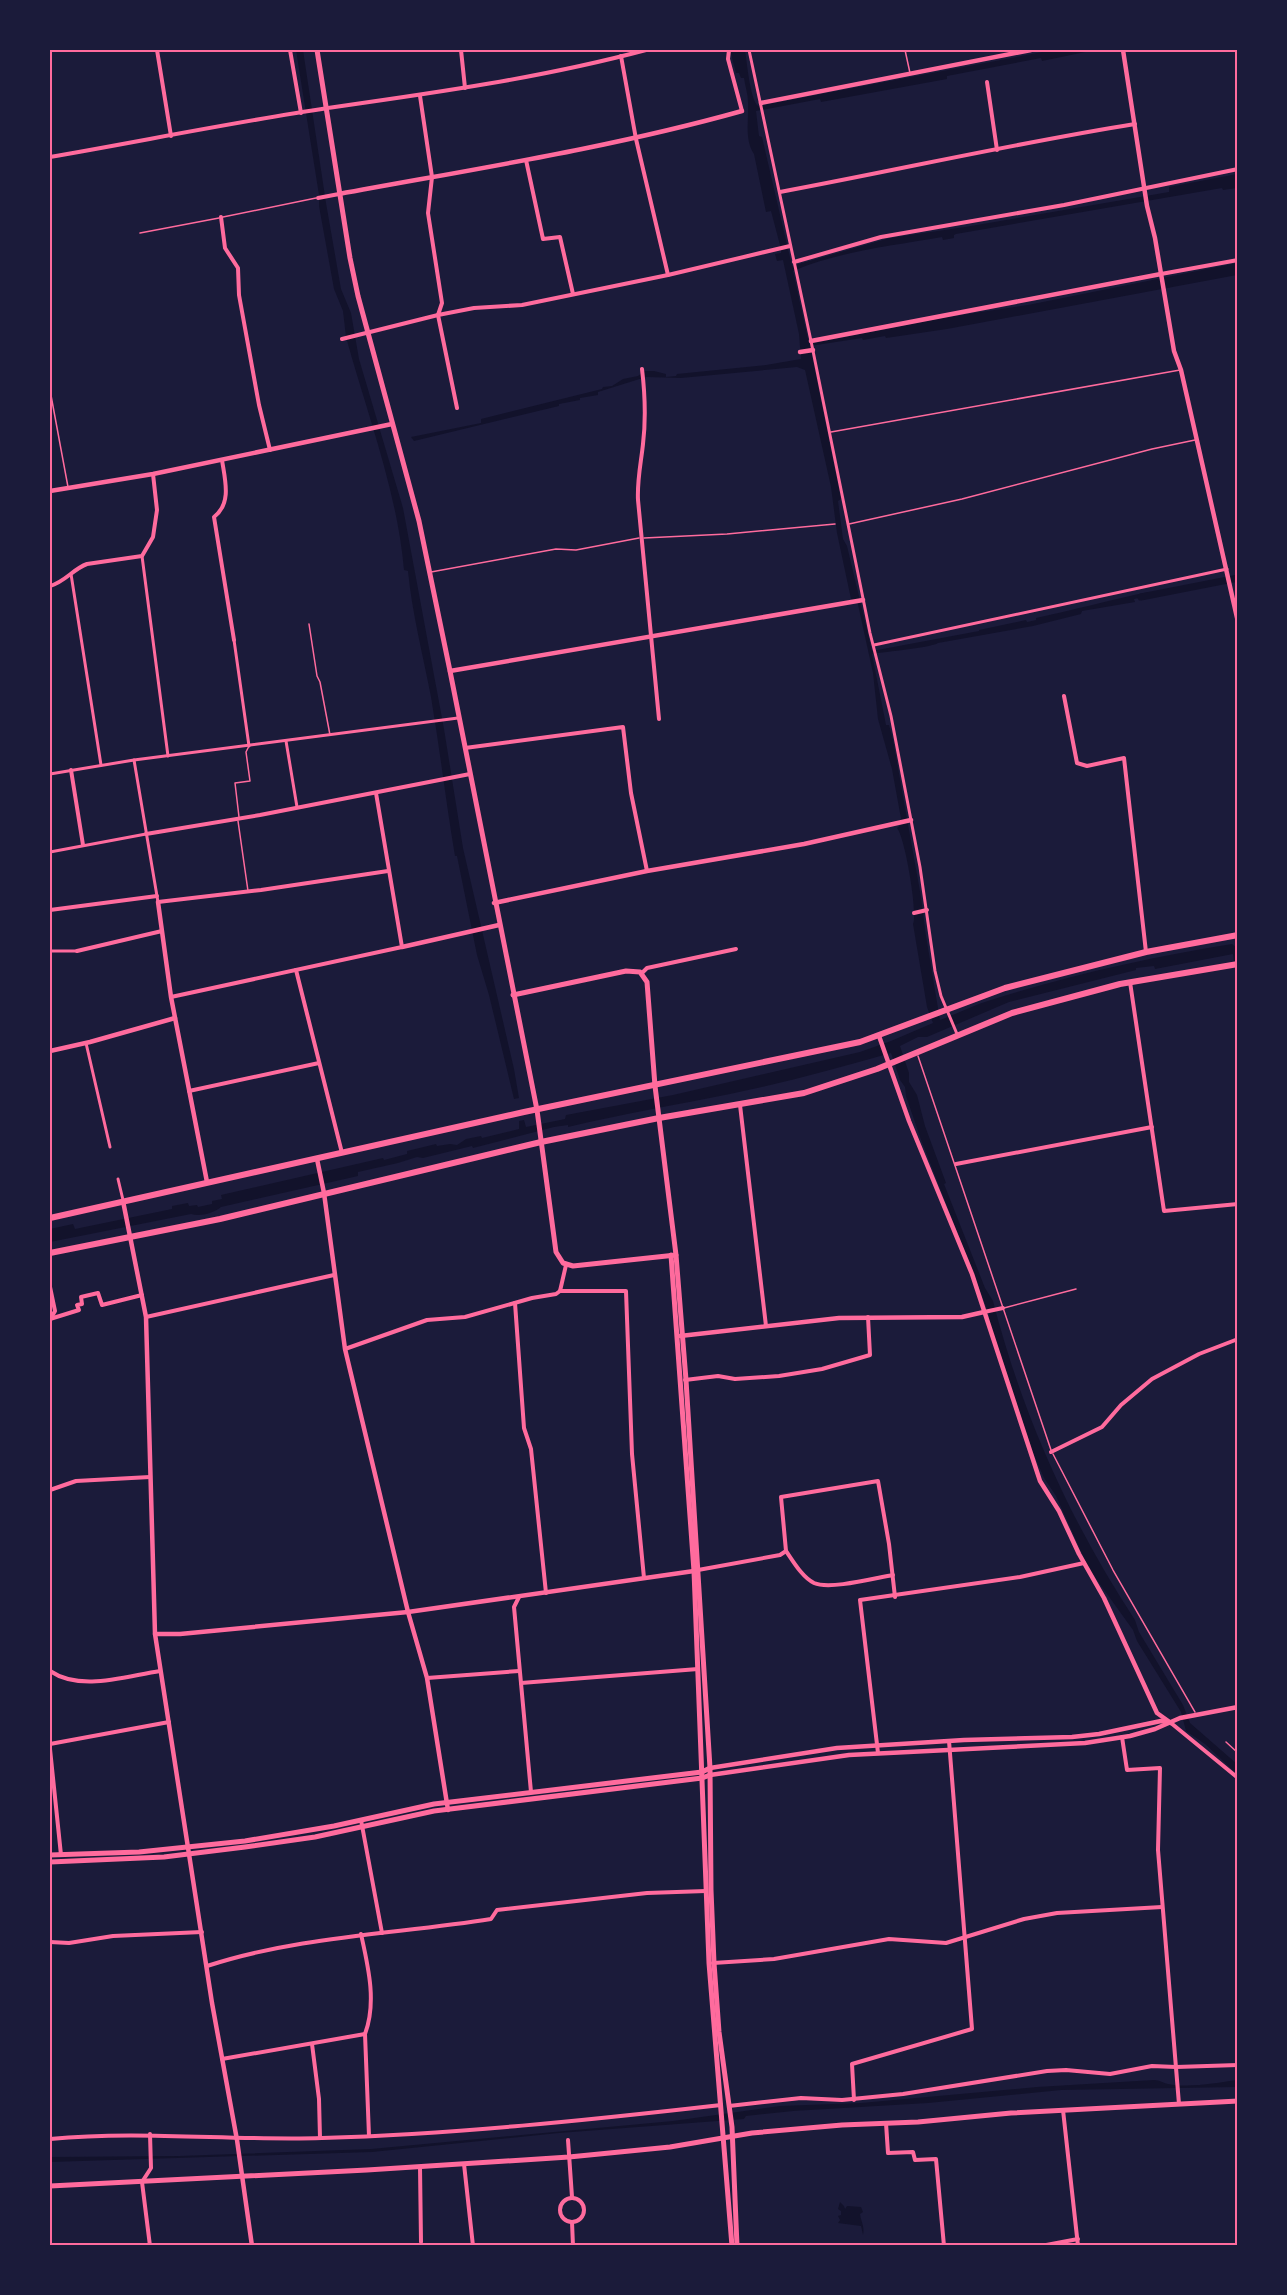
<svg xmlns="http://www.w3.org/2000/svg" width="1287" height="2295" font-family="Bitter,serif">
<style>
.water{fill:#12122b}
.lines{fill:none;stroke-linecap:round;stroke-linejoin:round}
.canal{stroke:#12122b;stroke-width:7}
.service{stroke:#ff6b9d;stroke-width:1.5}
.pedestrian{stroke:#ff6b9d;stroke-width:3}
.minor{stroke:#ff6b9d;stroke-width:4}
.tertiary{stroke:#ff6b9d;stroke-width:4.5}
.secondary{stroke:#ff6b9d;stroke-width:5}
.primary{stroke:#ff6b9d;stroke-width:6}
.neatline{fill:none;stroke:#ff6b9d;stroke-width:2}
</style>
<rect width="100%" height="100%" fill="#1b1b3a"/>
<!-- water -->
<g class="water">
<path d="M 296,50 L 303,50 L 326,203 L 341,289 L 351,313 L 359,359 L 403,508 L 444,729 L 463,848 L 514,1069 L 519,1098 L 514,1099 L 489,995 L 477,955 L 457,856 L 455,856 C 446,803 440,750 431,697 C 423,655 412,613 408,571 L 404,570 C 397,490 367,414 346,337 L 343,311 L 334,289 L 319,206 L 319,195 Z"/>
<path d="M 730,50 L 745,50 C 747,62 750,99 758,106 L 1053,50 L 1095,50 L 1042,61 L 1041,58 L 947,76 L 947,79 L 821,102 L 820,99 L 756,111 L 759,136 L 762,137 L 765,150 L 792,266 L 890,238 L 965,227 L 1169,192 L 1169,187 L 1237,174 L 1237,188 L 1223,190 L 1222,188 L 956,234 L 954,235 L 954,238 L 943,240 L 942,237 C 892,246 840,251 793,271 L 809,344 L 948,317 L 1028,305 L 1237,263 L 1237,275 L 947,329 L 886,338 L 885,336 L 863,340 L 862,338 L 810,346 L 841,499 L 838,501 L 843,539 L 847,546 L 872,651 L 979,631 L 979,630 L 1026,620 L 1027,622 L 1036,620 L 1036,618 C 1075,610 1112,599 1149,592 L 1149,596 L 1134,599 L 1135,602 L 1082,611 L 1081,614 L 1033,626 L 938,643 C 934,647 885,652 872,654 L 886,725 L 889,725 L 893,740 L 921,897 L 926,936 L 940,1020 C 957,1014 974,1005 991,1000 C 1070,975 1151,957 1232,944 L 1237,948 L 1237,964 L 1234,962 L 1233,954 L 1155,969 L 1154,966 L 1136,968 L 1136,970 L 1009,1002 L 927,1037 L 918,1037 L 900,1046 L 909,1073 L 909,1082 L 917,1095 L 925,1126 L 946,1183 L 944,1184 L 985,1288 L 993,1301 C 1022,1414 1071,1523 1135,1620 L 1139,1632 L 1183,1705 L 1190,1723 L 1237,1764 L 1237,1774 L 1205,1744 L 1186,1731 L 1181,1712 L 1137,1641 L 1133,1630 L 1089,1569 L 1056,1496 L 1044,1478 L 1027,1439 L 989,1320 L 989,1314 L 920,1137 L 906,1096 L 905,1087 L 900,1080 L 891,1053 C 838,1068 784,1083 730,1094 C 676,1105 622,1114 568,1127 L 568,1125 L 554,1127 L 473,1148 L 472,1146 L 423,1158 L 417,1157 L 398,1163 L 358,1172 L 358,1176 L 221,1207 C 214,1213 200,1217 191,1214 L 50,1242 L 50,1229 L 73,1224 L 75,1229 L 172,1209 L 172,1206 L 188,1203 L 189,1206 L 197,1205 L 198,1207 L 212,1204 L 212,1201 L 222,1199 L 221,1195 L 383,1158 L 384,1160 L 407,1154 L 407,1151 L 436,1144 L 437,1146 L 450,1144 L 457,1145 L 466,1139 L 481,1136 L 482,1138 L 519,1129 L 519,1121 L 524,1120 L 526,1127 L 565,1119 L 566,1115 L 673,1095 L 860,1052 L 891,1041 L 933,1023 L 927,1007 L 913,924 C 918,914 905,837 897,828 L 902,824 L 892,769 L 878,719 L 873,673 L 857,600 L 851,599 L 837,533 L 831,487 L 805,370 L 797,367 L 681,378 L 646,377 L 598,392 L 598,395 L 580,398 L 580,400 L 559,404 L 559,406 L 414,441 L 411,437 L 481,423 L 481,419 L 602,389 L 603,387 L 612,386 L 623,379 L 638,376 L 644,371 L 654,371 L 666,374 L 666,377 L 676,376 L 677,374 L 766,365 L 801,359 L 799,334 L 783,260 L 777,261 L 775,254 L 781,253 L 781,249 L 771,211 L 766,212 L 754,154 C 744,139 749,119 748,102 C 748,94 745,86 744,78 L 741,78 L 739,73 L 736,73 Z"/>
<path d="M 1154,2080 C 1160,2080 1163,2083 1168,2084 C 1190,2088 1216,2083 1237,2080 L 1237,2087 L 1061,2090 L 928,2103 L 793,2111 L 746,2116 L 744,2119 L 559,2133 L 372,2152 L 50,2162 L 50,2157 L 179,2156 L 371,2149 L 673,2121 L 780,2106 L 861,2103 L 1037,2087 Z"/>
<path d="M 840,2202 L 844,2206 L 845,2209 L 847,2206 L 861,2207 L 863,2212 L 860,2214 C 861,2222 865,2227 863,2235 L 861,2226 L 838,2223 L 840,2220 L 838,2216 L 841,2215 L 841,2211 L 838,2209 Z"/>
</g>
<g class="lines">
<!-- canal -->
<polyline class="canal" points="1141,597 1238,578"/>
<!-- service -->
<g class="service">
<polyline points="905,50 910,73"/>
<polyline points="223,217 316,198"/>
<polyline points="140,233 219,218"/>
<polyline points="50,390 68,487"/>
<polyline points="831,432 1180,370"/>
<polyline points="849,524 962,499 1152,449 1195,440"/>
<polyline points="644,538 727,534 835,524"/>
<polyline points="431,572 556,549 576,550 639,538"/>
<polyline points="309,624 317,676 320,682 330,735"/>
<polyline points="239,817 235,783 250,781 246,752 249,746"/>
<polyline points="238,821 248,891"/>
<polyline points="918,1056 1051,1450"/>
<polyline points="1004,1308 1076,1289"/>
<polyline points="1053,1454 1113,1570 1195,1712"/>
<polyline points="1226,1742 1238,1753"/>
</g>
<!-- pedestrian -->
<g class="pedestrian">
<polyline points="749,50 811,341 870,633 891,716 920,867 935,971 941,996 957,1034"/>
<polyline points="142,556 168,756"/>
<polyline points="71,574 101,765"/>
<polyline points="234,640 249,746"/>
<polyline points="874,645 1227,569"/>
<polyline points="286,741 297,807"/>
<polyline points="134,760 158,902"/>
<polyline points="50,774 134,760 458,718"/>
<polyline points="50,852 146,834"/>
<polyline points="50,951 77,951"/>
<polyline points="86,1043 110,1147"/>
<polyline points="118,1179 123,1200"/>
</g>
<!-- minor -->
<g class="minor">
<polyline points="157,50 171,136"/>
<polyline points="290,50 301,113"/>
<polyline points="461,50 465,88"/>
<polyline points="729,50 728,59 742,111"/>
<polyline points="621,56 636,139 668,275"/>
<polyline points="987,82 997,150"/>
<polyline points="420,96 432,177 428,213 442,303 438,315 457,408"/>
<path d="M 50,157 C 142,141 235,122 328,108 C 434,93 541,78 646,50"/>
<polyline points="526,160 543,239 560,237 573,294"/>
<path d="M 780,192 C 898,170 1016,143 1135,124"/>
<polyline points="318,198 339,194"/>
<polyline points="221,217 225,248 238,268 239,295 259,405 270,450"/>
<polyline points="794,262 881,237 1064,205 1238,169"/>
<polyline points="1161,274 1238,260"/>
<polyline points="342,339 438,315 474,308 522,305 668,275 790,246"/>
<path d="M 642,369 C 645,394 646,419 643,444 C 641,463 637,480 638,500 L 659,719"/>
<path d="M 222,460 C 225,480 232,503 214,517 L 234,640"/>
<path d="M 50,586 C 65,582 73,569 87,564 L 142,556 L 153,537 L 157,510 L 153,474"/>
<polyline points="1064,696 1077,763 1087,766 1124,758 1146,952"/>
<polyline points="465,748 623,727 631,793 647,871"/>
<polyline points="71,770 83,845"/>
<polyline points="146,834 260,815 470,774"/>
<polyline points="158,902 261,890 388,871"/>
<polyline points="50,910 157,896"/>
<polyline points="914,913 927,910"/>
<polyline points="77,951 162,931"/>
<polyline points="296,970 342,1153"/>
<polyline points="642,973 647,968 736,949"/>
<polyline points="1130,982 1164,1211 1238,1204"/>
<polyline points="171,997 402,947 376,793"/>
<polyline points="189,1091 319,1063"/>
<polyline points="740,1105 766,1326"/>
<polyline points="956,1164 1152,1127"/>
<polyline points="50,1287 55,1311 51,1318"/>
<polyline points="560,1291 626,1291 632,1454 644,1578"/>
<polyline points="515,1303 524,1428 531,1449 546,1593"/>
<polyline points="984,1312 1003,1308"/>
<polyline points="146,1317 334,1275"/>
<polyline points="50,1319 79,1310 77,1305 82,1304 81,1297 98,1293 102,1305 142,1295"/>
<polyline points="345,1349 427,1320 465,1317 532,1298 556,1294 560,1291 566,1265"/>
<polyline points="685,1380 718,1376 735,1379 779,1376 822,1369 870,1355 868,1317"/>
<polyline points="1051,1452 1102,1427 1121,1405 1152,1379 1199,1354 1238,1339"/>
<polyline points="50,1490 76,1481 150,1477"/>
<path d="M 786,1551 C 793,1561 802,1577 814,1583 C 830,1590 875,1578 893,1575"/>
<polyline points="698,1570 780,1555 786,1551 781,1497 878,1481 889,1544 895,1597"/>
<polyline points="519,1597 514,1607 531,1792"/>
<path d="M 50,1671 C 81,1692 126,1676 160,1671"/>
<polyline points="427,1678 519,1671"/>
<polyline points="521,1683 698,1669"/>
<polyline points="1171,1723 1238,1778"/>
<polyline points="1122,1737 1127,1770 1160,1768 1158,1850 1179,2104"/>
<polyline points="50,1744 169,1722"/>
<polyline points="50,1749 61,1855"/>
<polyline points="878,1753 860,1600 1020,1577 1084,1563"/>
<polyline points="361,1820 382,1933"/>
<polyline points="50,1942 69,1943 113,1936 202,1932"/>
<polyline points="713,1963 774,1959 889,1939 946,1943 1024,1919 1057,1913 1162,1907"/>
<path d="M 207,1966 C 299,1936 397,1934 491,1919 L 497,1910 L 647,1893 L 706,1891"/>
<polyline points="365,2034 369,2136"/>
<polyline points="312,2044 319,2099 320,2138"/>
<path d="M 222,2059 L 365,2034 C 377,2002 368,1966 361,1934"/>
<polyline points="854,2100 852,2064 972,2029 949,1741"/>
<polyline points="729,2106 801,2098 842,2100 903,2094 1047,2071 1066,2070 1110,2074 1152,2066 1176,2067 1238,2065"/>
<polyline points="1063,2110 1078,2246"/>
<polyline points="886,2123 888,2153 913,2152 915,2160 936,2159 944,2246"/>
<path d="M 50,2139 C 141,2130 231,2141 322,2138 C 456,2134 589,2120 721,2105"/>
<polyline points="568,2140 572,2197"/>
<polyline points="464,2164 473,2246"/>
<polyline points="420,2167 421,2242"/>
<circle cx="572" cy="2210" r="12"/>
<polyline points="572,2222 573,2246"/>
<polyline points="150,2246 142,2182 151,2168 150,2134"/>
<polyline points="1041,2246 1078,2239"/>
</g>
<!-- tertiary -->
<g class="tertiary">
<polyline points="1123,50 1147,206 1155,238 1174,351 1181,370 1238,622"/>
<polyline points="761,103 1031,50"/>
<path d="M 339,194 C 474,169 610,148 742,111"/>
<polyline points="811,341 1161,274"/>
<polyline points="800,352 813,350"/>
<polyline points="50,491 153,474 392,424"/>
<polyline points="450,671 863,600"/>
<polyline points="158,902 171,997 207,1182"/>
<polyline points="494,903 647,871 804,844 911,820"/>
<polyline points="402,947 499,925"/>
<polyline points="879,1036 909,1121 972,1274 1040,1481 1059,1511 1079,1554 1104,1598 1157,1713 1171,1723"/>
<polyline points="50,1051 90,1042 175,1018"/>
<polyline points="317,1159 324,1193 345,1349 408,1612 427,1678 448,1810"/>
<polyline points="123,1201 146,1317 155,1634 212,2003 237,2140 252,2246"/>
<polyline points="680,1336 839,1318 962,1317 984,1312"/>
<polyline points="155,1634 180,1634 408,1612 694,1571"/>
<polyline points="710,1768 837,1748 964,1740 1072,1737 1099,1734 1161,1721 1169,1722"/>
<polyline points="710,1775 849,1755 1085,1743 1130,1736 1155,1729 1180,1718 1238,1707"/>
</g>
<!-- secondary -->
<g class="secondary">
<polyline points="317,50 350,258 358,296 419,521 450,671 537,1110 556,1252 563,1263 573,1266 676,1255"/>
<polyline points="513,995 626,971 640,972 647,982 655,1086 676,1255 686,1380 710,1768 711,1890 714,1963 719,2032 732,2127 737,2246"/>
<polyline points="671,1255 694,1571 709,1963 732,2246"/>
<polyline points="50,1855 139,1852 245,1841 334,1826 434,1804 702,1772 710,1768"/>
<polyline points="50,1862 164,1857 245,1847 315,1837 434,1811 702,1778 710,1775"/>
<polyline points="50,2186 367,2170 569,2157 670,2147 752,2133 842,2125 918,2122 1011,2113 1238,2101"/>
</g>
<!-- primary -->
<g class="primary">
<polyline points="50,1218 524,1112 860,1042 1005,988 1146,952 1238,935"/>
<polyline points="50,1253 220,1219 541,1142 659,1118 804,1093 877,1069 1012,1013 1120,984 1238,964"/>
</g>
</g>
<!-- border -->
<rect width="1287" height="2295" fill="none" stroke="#1b1b3a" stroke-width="102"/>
<rect x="51" y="51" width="1185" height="2193" class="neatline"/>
</svg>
